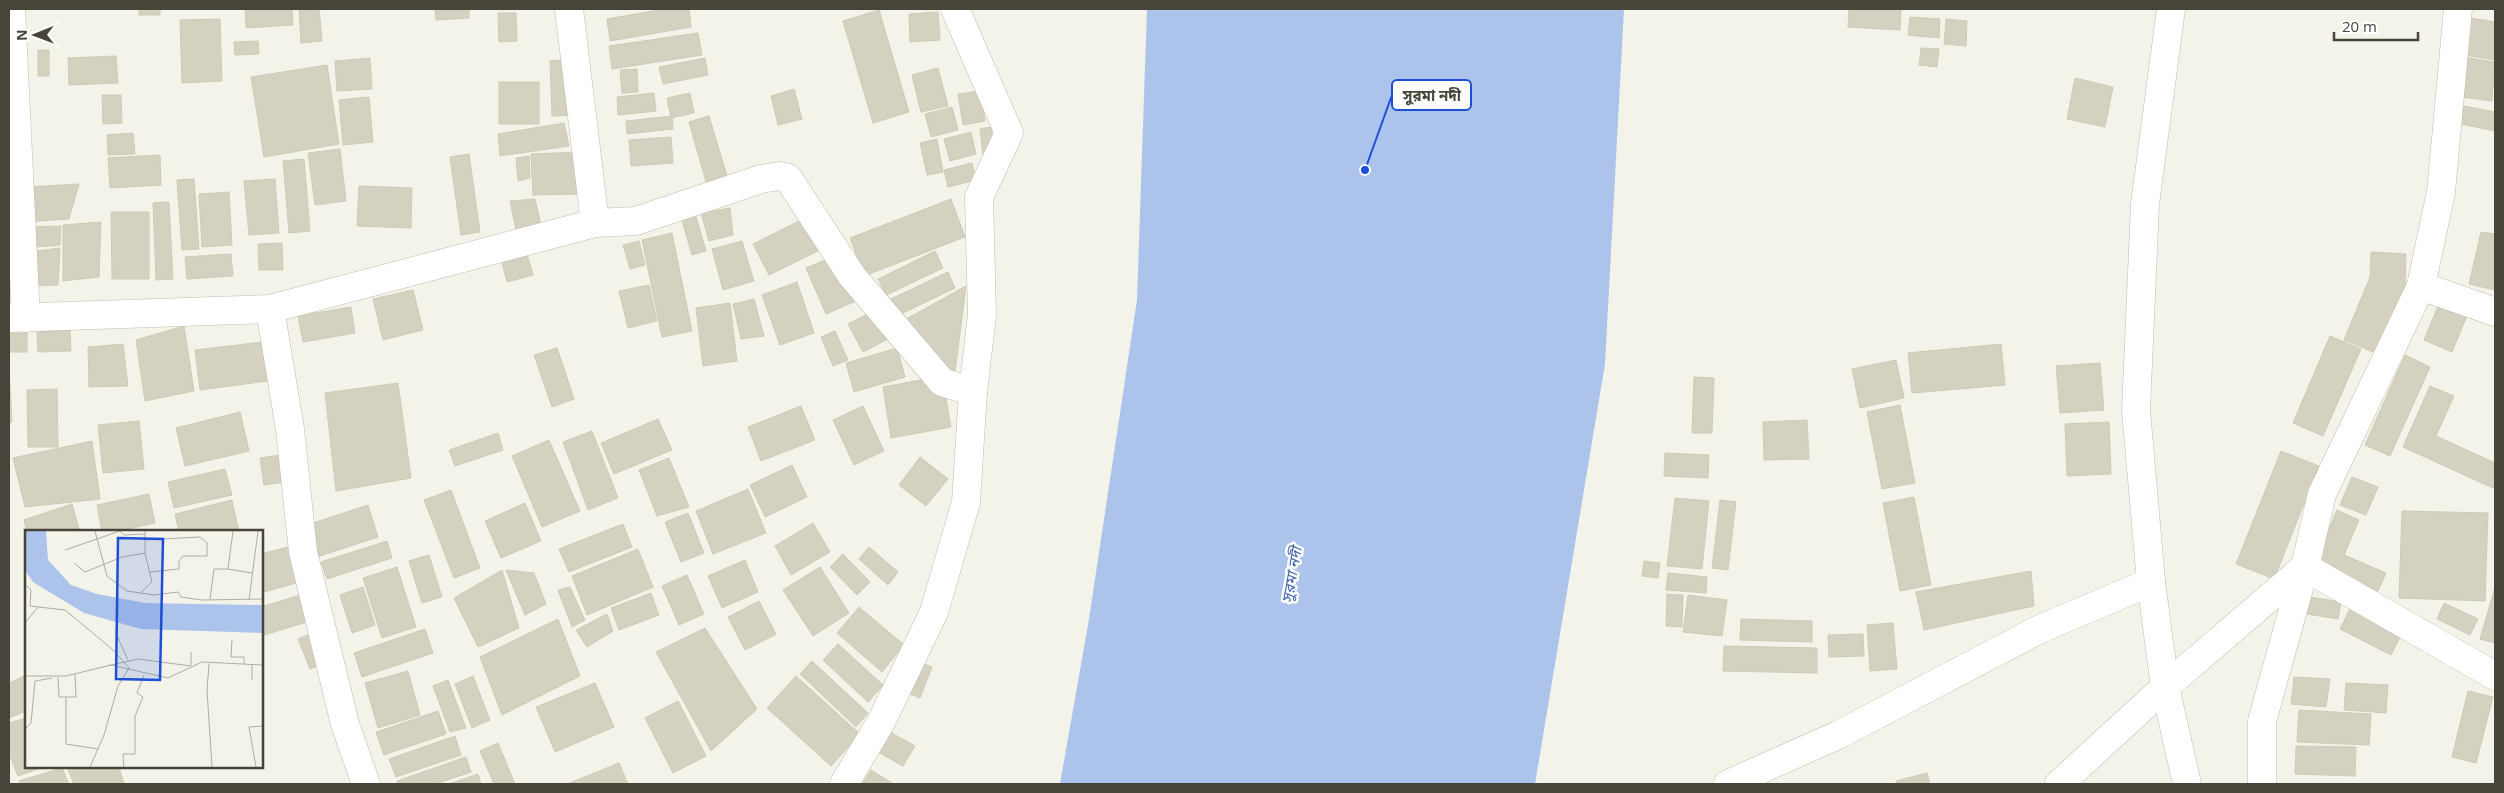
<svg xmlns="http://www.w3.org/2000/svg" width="2504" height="793" font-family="'Open Sans','Noto Sans Bengali',sans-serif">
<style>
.water{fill:#acc3eb}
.building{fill:#d4d1c0;stroke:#cfcab4}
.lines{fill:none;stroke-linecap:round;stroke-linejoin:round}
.minor-casing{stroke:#bebdad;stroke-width:29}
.tertiary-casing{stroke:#bebdad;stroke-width:29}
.minor{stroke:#fff;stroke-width:28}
.tertiary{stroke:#fff;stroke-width:28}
.labels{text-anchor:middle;stroke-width:5;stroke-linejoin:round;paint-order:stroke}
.water-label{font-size:15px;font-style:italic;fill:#3a61ab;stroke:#fff}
.inset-road{fill:none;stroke:#afada3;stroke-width:1}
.view{fill:#1d4ed8;fill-opacity:0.15;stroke:#1d4ed8;stroke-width:2.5}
.inset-edge{fill:none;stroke:#474539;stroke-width:2.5}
.leader{fill:none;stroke:#1d4ed8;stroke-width:2}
.callout-dot{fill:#1d4ed8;stroke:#fff;stroke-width:2}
.callout{fill:#fff;stroke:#1d4ed8;stroke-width:2}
.callout-label{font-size:15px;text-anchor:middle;font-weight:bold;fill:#474539}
</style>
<rect width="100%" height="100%" fill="#f4f3ea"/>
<!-- water -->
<polygon class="water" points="1147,9 1624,9 1605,364 1535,784 1060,784 1089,619 1137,300"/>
<!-- building -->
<g class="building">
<rect x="139" y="9" width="21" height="6"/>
<polygon points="245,9 292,9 293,25 246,28"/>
<polygon points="299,9 319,9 322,41 301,43"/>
<polygon points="435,9 469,9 469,18 436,20"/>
<polygon points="664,9 689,9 691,27 610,41 607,19"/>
<polygon points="1849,9 1901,9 1900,30 1848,27"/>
<polygon points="879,10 909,112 873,123 843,21"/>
<polygon points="938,12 940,40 910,42 909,14"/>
<polygon points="498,13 516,13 517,41 499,42"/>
<polygon points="1910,17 1940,19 1939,38 1908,35"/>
<polygon points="2470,18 2495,22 2495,60 2464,55"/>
<polygon points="220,19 222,81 182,83 180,20"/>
<polygon points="1946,19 1967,21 1966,46 1944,44"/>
<polygon points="698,33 702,55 612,69 609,46"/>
<polygon points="258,41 259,54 235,55 234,42"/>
<polygon points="1921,48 1939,49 1937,67 1919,65"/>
<rect x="38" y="50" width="11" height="26"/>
<polygon points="116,56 118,83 69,85 68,58"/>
<polygon points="370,58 372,89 337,91 335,61"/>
<polygon points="705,58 708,75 663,84 659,67"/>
<polygon points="2468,58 2495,62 2492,101 2462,97"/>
<polygon points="575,59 578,115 552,116 550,61"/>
<polygon points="327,65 339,144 264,157 251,77"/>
<polygon points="938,68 948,106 921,112 912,75"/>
<polygon points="637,69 638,92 622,93 620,70"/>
<polygon points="2075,78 2113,87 2105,127 2067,119"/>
<rect x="499" y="82" width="40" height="42"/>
<polygon points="794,89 802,119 778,125 771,96"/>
<polygon points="980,91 985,121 963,125 958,94"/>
<polygon points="654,93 656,111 618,115 617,97"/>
<polygon points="690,93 694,113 671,118 667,98"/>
<polygon points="102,95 121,95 122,123 103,124"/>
<polygon points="369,97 373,142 343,145 339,100"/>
<polygon points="2464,106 2495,112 2495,131 2461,124"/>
<polygon points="952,107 958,130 931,137 925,114"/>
<polygon points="672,116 673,129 627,134 626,121"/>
<polygon points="709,116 727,176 706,182 689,122"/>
<polygon points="564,123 569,146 500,156 498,134"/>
<polygon points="991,127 994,154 983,155 980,129"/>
<polygon points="971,132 976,154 950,161 944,139"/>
<polygon points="133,133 135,154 108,155 107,135"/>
<polygon points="671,137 673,163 631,166 629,140"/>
<polygon points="937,139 943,172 927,175 920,143"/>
<polygon points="340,149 346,201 315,205 308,153"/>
<polygon points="578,152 578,194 533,195 531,154"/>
<polygon points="469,154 480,232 461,235 450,157"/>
<polygon points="160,155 161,185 110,188 108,158"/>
<polygon points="529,156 530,178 518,181 516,158"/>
<polygon points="304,159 310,231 289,233 283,161"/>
<polygon points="972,163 976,180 948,187 944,170"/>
<polygon points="194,179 199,249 182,250 177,180"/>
<polygon points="275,179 279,233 249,235 244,181"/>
<polygon points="79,184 69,219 23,222 26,187"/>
<polygon points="359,186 412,188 411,228 357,226"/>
<polygon points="229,192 232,245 202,247 199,194"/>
<polygon points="535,199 541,225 516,229 510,201"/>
<polygon points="951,199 965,237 864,276 850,238"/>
<polygon points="169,202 173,279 156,280 153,203"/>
<polygon points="730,208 733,235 709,241 701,213"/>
<polygon points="111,212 149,212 149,279 112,279"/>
<polygon points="695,213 706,251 692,255 681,217"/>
<polygon points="805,218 820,250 769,275 753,244"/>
<polygon points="101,222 99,277 63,281 63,225"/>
<polygon points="61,226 60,245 24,248 25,227"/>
<polygon points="2481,232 2495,234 2495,290 2469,284"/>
<polygon points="672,233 692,331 662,337 642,240"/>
<polygon points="639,241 645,265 630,269 623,245"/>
<polygon points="742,241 754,281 723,290 712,249"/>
<polygon points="282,243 283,270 259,270 258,244"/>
<polygon points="60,248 58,285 26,286 28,252"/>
<polygon points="526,250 533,275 507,282 501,258"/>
<polygon points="935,251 943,268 886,295 878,279"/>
<polygon points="2371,252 2406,254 2405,287 2378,354 2344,340 2370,277"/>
<polygon points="231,254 233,276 187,279 185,257"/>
<polygon points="837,255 856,301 826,314 806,268"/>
<polygon points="948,272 955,288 899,315 891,299"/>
<polygon points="797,282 814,333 780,345 762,295"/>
<polygon points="649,285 657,321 628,328 619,291"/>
<polygon points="966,286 954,380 899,323"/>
<polygon points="413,290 423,330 383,340 373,299"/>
<polygon points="754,299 764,336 741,339 733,304"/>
<polygon points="2441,299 2469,311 2452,352 2424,340"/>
<polygon points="730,303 737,361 703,366 696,308"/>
<polygon points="351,307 355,333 303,342 298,316"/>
<polygon points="879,308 894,336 863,352 848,324"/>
<polygon points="184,326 194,391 145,401 136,340"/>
<polygon points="70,330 71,351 38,352 37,332"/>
<polygon points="835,331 848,360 833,366 821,337"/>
<rect x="9" y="333" width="18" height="19"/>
<polygon points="2330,336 2361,349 2323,436 2293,423"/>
<polygon points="263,342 268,381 200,390 195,350"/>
<polygon points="123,344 128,386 89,387 88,347"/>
<polygon points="2001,344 2005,385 1912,393 1908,353"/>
<polygon points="557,348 574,399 552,407 534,355"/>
<polygon points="897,348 905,377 854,392 846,363"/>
<polygon points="2405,355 2430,367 2390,456 2365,445"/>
<polygon points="1896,360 1904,398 1860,408 1852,369"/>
<polygon points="2100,363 2104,410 2060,413 2056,366"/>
<polygon points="9,368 12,422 9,423"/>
<polygon points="942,376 951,427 891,438 883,387"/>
<polygon points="1694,377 1714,378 1712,433 1692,433"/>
<polygon points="398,383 411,478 336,491 325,393"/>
<polygon points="2430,386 2454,396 2436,436 2495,463 2495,489 2403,447"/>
<polygon points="57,389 58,447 28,447 27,390"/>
<polygon points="1900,405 1915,483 1882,489 1867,412"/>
<polygon points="801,406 815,440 761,461 748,427"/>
<polygon points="863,406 884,451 854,465 833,420"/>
<polygon points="240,412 249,451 185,466 176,428"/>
<polygon points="658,419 672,450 614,474 601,443"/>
<polygon points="1807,420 1809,459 1764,460 1763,422"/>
<polygon points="139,421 144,469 103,473 98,425"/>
<polygon points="2109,422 2111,474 2067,476 2065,424"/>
<polygon points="592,431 618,498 588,510 563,442"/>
<polygon points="498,433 503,450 455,466 449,450"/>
<polygon points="549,440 580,511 542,527 512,456"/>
<polygon points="92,441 100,499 25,507 13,458"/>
<polygon points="2281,451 2319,466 2274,579 2236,564"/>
<polygon points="1665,453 1709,455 1708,478 1664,476"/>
<polygon points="288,454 292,481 264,485 260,458"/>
<polygon points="920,457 948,479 926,506 899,485"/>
<polygon points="669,458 689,507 657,516 639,470"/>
<polygon points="792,465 807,497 765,517 750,485"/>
<polygon points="225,469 232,495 174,508 168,482"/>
<polygon points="2352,477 2378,487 2366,515 2340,505"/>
<polygon points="748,489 766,533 713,554 696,511"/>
<polygon points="451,490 480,568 454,578 424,500"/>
<polygon points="149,494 155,523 115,532 102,532 97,505"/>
<polygon points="1914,497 1931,585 1900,591 1883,503"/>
<polygon points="1675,498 1709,501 1702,569 1667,566"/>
<polygon points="232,500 239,532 179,532 175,514"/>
<polygon points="1720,500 1736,502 1728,570 1712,568"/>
<polygon points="525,503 541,541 501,558 485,521"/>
<polygon points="72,504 80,532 27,532 24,520"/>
<polygon points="368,505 378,537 317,557 307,525"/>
<polygon points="2337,510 2359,520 2344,555 2386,573 2378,591 2315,562"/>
<polygon points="2402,511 2488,513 2485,601 2399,598"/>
<polygon points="688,513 704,553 681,562 665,522"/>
<polygon points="813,523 830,552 791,575 775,546"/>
<polygon points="623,524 632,547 569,572 559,549"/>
<polygon points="387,541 392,558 327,579 321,562"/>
<polygon points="304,543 313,578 261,593 261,554"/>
<polygon points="869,547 898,572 888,585 859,559"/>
<polygon points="638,549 653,587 587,615 572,576"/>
<polygon points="843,554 870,582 857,595 830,567"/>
<polygon points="429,555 442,597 422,603 409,561"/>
<polygon points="745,560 758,592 722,608 708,576"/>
<polygon points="1644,561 1660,563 1658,578 1642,576"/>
<polygon points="397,567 416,627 382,638 363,578"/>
<polygon points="820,567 849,613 813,636 783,590"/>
<polygon points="502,570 519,628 478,647 454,598"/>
<polygon points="506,570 534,573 546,604 525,615"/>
<polygon points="2031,571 2034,606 1924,630 1916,592"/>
<polygon points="1668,573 1707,577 1706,593 1666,590"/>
<polygon points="687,575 704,614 679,625 662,586"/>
<polygon points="363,587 375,625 352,633 340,595"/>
<polygon points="570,587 585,620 572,627 558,590"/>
<polygon points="2495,587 2495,643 2480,639"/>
<polygon points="651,593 659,615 619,630 611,608"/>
<polygon points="304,594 313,620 261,636 261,607"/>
<polygon points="1667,594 1683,595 1682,627 1666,626"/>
<polygon points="1688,595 1727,600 1722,636 1683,632"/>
<polygon points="2310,597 2341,602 2338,619 2307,614"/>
<polygon points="759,601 776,634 745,650 728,617"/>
<polygon points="2444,603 2478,619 2470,635 2437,619"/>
<polygon points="2352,605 2403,631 2391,655 2340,629"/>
<polygon points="859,607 904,645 882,672 837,633"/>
<polygon points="607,614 613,631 587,647 576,630"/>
<polygon points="558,619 580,676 502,715 480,657"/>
<polygon points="1741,619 1812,621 1812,642 1740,640"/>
<polygon points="1893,623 1897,669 1870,671 1867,625"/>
<polygon points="324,628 336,659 310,669 298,639"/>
<polygon points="705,628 757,709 711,751 656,652"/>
<polygon points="425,629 433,653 362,677 354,653"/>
<polygon points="1863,634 1864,656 1829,657 1828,635"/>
<polygon points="838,644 883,685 868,702 823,660"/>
<polygon points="1724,646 1817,648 1817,673 1723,671"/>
<polygon points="812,661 868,713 856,727 800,674"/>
<polygon points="918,662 932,667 920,698 906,692"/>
<polygon points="408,671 420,715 378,728 365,683"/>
<polygon points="26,675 26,711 9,718 9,683"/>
<polygon points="473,676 490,720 472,728 455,684"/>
<polygon points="796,676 860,734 831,766 767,708"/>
<polygon points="2294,677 2330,679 2326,707 2291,704"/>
<polygon points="448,680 466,728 450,732 433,686"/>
<polygon points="595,683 614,727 555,752 536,707"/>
<polygon points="2346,683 2388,685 2386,713 2344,710"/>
<polygon points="2468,691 2493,697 2476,763 2452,757"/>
<polygon points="678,701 706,756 673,773 645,718"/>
<polygon points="2299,710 2371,714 2369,745 2297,742"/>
<polygon points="438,711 446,734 384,755 376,732"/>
<polygon points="26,718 26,767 44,767 18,776 9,753 9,723"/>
<polygon points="890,732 915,746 903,766 878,752"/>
<polygon points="455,736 461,755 396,777 389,759"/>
<polygon points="498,743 515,784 494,784 480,751"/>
<polygon points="2296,746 2356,747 2355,776 2295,774"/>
<polygon points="466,757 471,772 435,784 398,784 397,781"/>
<polygon points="619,763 628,784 567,784"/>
<polygon points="67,767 119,767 124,784 74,784"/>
<polygon points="62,768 69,784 20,784 19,781"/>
<polygon points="871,770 892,783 892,784 862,784"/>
<polygon points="1927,773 1930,784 1897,784 1896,781"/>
<polygon points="478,774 481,784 449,784"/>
</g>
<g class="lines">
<!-- minor casing -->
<g class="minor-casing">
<g id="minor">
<polyline points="11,9 26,318"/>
<polyline points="569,9 595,223"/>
<polyline points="2171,9 2145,204 2136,410 2151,582 2165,687 2187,784"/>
<polyline points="2421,286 2495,312"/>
<polyline points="270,309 290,429 303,552 345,724 366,784"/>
<polyline points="9,318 270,309 595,223 636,221 761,179 779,176 788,178 852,276 942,382 973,392"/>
<polyline points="1728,784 1838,735 2040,629 2151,582"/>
<polyline points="2059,784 2165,687 2305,567 2495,676"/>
</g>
</g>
<!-- tertiary casing -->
<g class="tertiary-casing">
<g id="tertiary">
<polyline points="844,784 881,722 934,612 966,502 973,392 982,315 979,197 1009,133 955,9"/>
<polyline points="2262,784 2262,721 2305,567 2322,494 2421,286 2441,192 2458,9"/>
</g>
</g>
<!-- minor -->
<use href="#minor" class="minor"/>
<!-- tertiary -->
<use href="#tertiary" class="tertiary"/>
</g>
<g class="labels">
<!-- water labels -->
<g class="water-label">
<text transform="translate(1292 575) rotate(-80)" y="5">সুরমা নদী</text>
</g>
</g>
<!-- overview -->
<g transform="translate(25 530)">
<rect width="238" height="238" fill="#f4f3ea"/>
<path d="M 0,1 L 21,1 L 23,30 L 46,55 L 72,64 L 120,73 L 237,75 L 237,103 L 116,99 L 59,83 L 8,52 L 0,40 Z" fill="#acc3eb"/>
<path class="inset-road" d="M 70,1 L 82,46 L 102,61 L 129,65 L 153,62 L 156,67 L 176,70 L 238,69M 95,1 L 99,5 L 120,4M 208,1 L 203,39 L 227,43M 120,10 L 175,7 L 182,13 L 182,26 L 158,26 L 154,31 L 154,39 L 125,42M 40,20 L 95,1M 49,33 L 60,42 L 97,27 L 120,23M 0,54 L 6,60 L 5,76 L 40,80 L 87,119 L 104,138 L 93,156 L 79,205 L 65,237M 115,63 L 127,52 L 120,23 L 120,1M 185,69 L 189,39 L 203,39M 224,70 L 233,1M 0,93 L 13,77M 90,101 L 103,130M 207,110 L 206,127 L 219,127 L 219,134M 184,134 L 182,160 L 187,237M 227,134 L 227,150M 82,136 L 113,129 L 166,136 L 166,122M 0,146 L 41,146 L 86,135 L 143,148 L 177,132 L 238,135M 33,147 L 34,167 L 51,167 L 50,144M 41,167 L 41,214 L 73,219M 0,199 L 6,193 L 10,151 L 27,148M 99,237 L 98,224 L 110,224 L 110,186 L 118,167 L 112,163 L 119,145M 231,237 L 224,197 L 238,196"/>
<path class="view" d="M 93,8 L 138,9 L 135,150 L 91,149 Z"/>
<rect width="238" height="238" class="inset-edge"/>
</g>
<!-- callouts -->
<path class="leader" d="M1365 170L1392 95"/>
<circle class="callout-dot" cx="1365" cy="170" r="5"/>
<rect class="callout" x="1392" y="80" width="79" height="30" rx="5"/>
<g class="callout-label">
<text x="1432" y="101">সুরমা নদী</text>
</g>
<!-- border -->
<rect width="2504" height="793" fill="none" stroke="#474539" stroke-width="20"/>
<!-- north arrow -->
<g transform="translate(35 35) rotate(269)" stroke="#ffffff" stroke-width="4" paint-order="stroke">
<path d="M0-4L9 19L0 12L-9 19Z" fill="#474539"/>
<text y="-8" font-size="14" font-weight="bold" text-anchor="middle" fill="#474539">N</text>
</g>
<!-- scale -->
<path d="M2334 32v8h84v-8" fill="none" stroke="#474539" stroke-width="2.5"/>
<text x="2342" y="32" font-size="15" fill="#474539" stroke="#ffffff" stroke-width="4" paint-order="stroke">20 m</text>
</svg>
